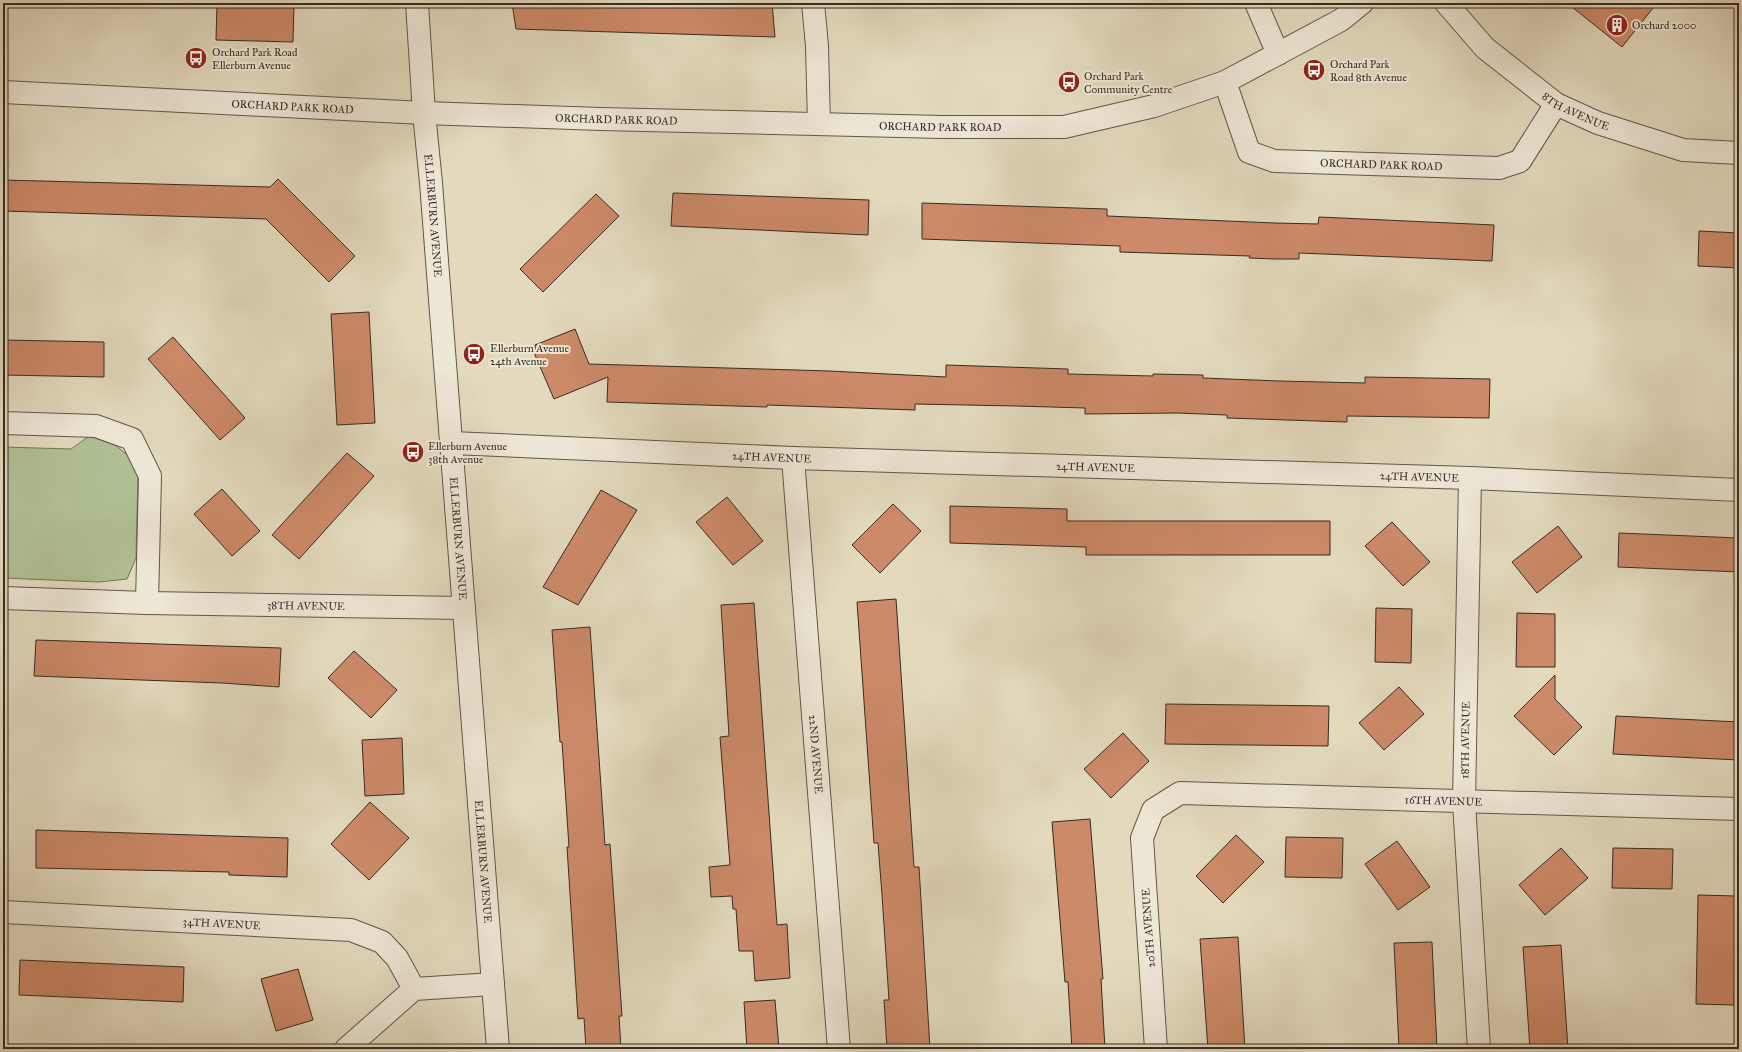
<svg xmlns="http://www.w3.org/2000/svg" width="1742" height="1052" font-family="'IM FELL Great Primer',serif">
<style>
.green{fill:#b0c094;stroke:#73765c}
.building{fill:#cd8a68;stroke:#362b23}
.lines{fill:none;stroke-linecap:round;stroke-linejoin:round}
.minor-casing{stroke:#61574a;stroke-width:24}
.minor{stroke:#ede7d5;stroke-width:22}
.labels{text-anchor:middle;stroke-width:4;stroke-linejoin:round;paint-order:stroke}
.poi-label{font-size:11px;fill:#362b23;stroke:#ede7d5;text-anchor:start}
.street-label{font-size:11px;fill:#362b23;stroke:#ede7d5}
</style>
<rect width="100%" height="100%" fill="#e3dabe"/>
<filter id="stains"><feTurbulence type="fractalNoise" baseFrequency=".005" numOctaves="4"/><feColorMatrix values="0 0 0 0 .2 0 0 0 0 .09 0 0 0 0 .02 0 0 0 .5 -.17"/></filter>
<radialGradient id="worn" r=".72"><stop offset=".6" stop-color="#630" stop-opacity="0"/><stop offset="1" stop-color="#630" stop-opacity=".3"/></radialGradient>
<!-- green -->
<polygon class="green" points="89,436 115,445 130,457 138,474 136,558 127,579 99,582 3,578 3,447 71,449"/>
<!-- building -->
<g class="building">
<polygon points="217,3 294,3 293,42 216,40"/>
<polygon points="512,3 772,3 775,37 516,29"/>
<polygon points="1567,3 1657,3 1622,47"/>
<polygon points="278,179 355,256 329,282 266,219 3,211 3,180 270,187"/>
<polygon points="673,193 869,200 868,235 671,226"/>
<polygon points="596,194 619,216 543,292 520,269"/>
<polygon points="922,203 1107,209 1107,216 1275,223 1318,224 1319,217 1494,225 1492,261 1299,253 1299,259 1274,259 1249,258 1250,256 1120,252 1120,246 922,239"/>
<polygon points="1699,231 1739,233 1739,268 1698,266"/>
<polygon points="369,312 375,423 337,425 331,314"/>
<polygon points="575,329 589,364 830,371 946,377 946,365 1068,369 1068,374 1153,376 1153,374 1203,375 1203,378 1279,381 1365,383 1365,377 1490,379 1489,418 1347,416 1347,422 1227,418 1227,415 1177,413 1085,414 1085,408 1016,406 915,404 915,410 767,405 767,407 607,402 608,377 554,399 535,355 535,345"/>
<polygon points="173,337 245,418 220,440 148,359"/>
<polygon points="3,340 104,342 104,377 3,375"/>
<polygon points="347,453 374,476 299,559 272,535"/>
<polygon points="222,489 260,531 232,556 194,514"/>
<polygon points="601,490 637,510 578,605 543,587"/>
<polygon points="727,497 763,541 733,565 696,522"/>
<polygon points="893,504 921,531 880,573 852,545"/>
<polygon points="950,506 1067,509 1067,521 1330,521 1330,555 1086,555 1086,547 950,543"/>
<polygon points="1392,522 1430,562 1403,586 1365,546"/>
<polygon points="1558,526 1582,557 1537,593 1512,562"/>
<polygon points="1619,533 1739,538 1739,572 1618,567"/>
<polygon points="896,599 914,867 919,867 930,1049 887,1049 884,1000 889,1000 882,895 878,843 874,843 857,602"/>
<polygon points="754,603 777,925 787,924 790,978 755,981 753,951 739,951 736,909 733,909 732,896 711,897 709,867 730,865 720,737 729,736 721,605"/>
<polygon points="1376,608 1412,609 1411,663 1375,662"/>
<polygon points="1517,613 1555,614 1555,667 1516,667"/>
<polygon points="590,627 605,845 610,844 622,1016 619,1016 621,1049 586,1049 584,1018 578,1019 567,847 569,847 562,742 560,742 552,630"/>
<polygon points="36,640 281,648 279,687 222,683 34,676"/>
<polygon points="354,651 397,690 371,718 328,678"/>
<polygon points="1555,675 1555,699 1582,727 1554,755 1514,716"/>
<polygon points="1399,687 1424,714 1384,750 1359,723"/>
<polygon points="1166,704 1329,706 1328,746 1165,744"/>
<polygon points="1616,716 1739,722 1739,760 1613,754"/>
<polygon points="1123,733 1149,761 1111,798 1084,769"/>
<polygon points="402,738 404,794 365,796 362,740"/>
<polygon points="370,802 409,838 369,880 331,844"/>
<polygon points="1090,819 1103,979 1101,979 1105,1049 1072,1049 1068,982 1065,982 1052,822"/>
<polygon points="36,830 288,838 287,877 229,875 229,872 36,868"/>
<polygon points="1236,835 1264,862 1223,903 1196,876"/>
<polygon points="1286,837 1343,838 1342,878 1285,877"/>
<polygon points="1397,841 1430,887 1398,910 1365,864"/>
<polygon points="1561,848 1588,878 1545,915 1519,885"/>
<polygon points="1613,848 1673,849 1672,889 1612,888"/>
<polygon points="1698,895 1736,896 1734,1005 1696,1004"/>
<polygon points="1238,937 1245,1049 1208,1049 1200,939"/>
<polygon points="1432,942 1437,1049 1399,1049 1394,943"/>
<polygon points="1561,945 1568,1049 1530,1049 1523,947"/>
<polygon points="20,960 184,967 183,1002 19,995"/>
<polygon points="298,969 313,1020 276,1031 261,979"/>
<polygon points="775,1000 779,1049 747,1049 744,1002"/>
</g>
<g class="lines">
<!-- minor casing -->
<g class="minor-casing">
<g id="minor">
<path id="s1" d="M 417,3 L 424,113 L 431,183 L 498,1049"/>
<polyline points="813,3 817,46 819,124"/>
<polyline points="1256,3 1278,54"/>
<path id="s2" d="M 1446,3 L 1485,48 L 1556,104 L 1598,123 L 1683,150 L 1739,153"/>
<path id="s3" d="M 1225,82 L 1249,152 L 1274,161 L 1499,168 L 1520,161 L 1556,104"/>
<path id="s4" d="M 3,92 L 424,113 L 601,119 L 942,127 L 1064,127 L 1154,106 L 1225,82 L 1341,20 L 1362,3"/>
<polyline points="3,423 96,426 132,439 150,476 147,603"/>
<path id="s5" d="M 452,443 L 793,458 L 1470,478 L 1739,490"/>
<path id="s6" d="M 793,458 L 839,1049"/>
<polyline points="1470,478 1464,802 1479,1049"/>
<path id="s7" d="M 3,598 L 147,603 L 464,608"/>
<path id="s8" d="M 3,912 L 351,930 L 382,942 L 397,958 L 414,989"/>
<polyline points="346,1049 414,989 493,984"/>
<path id="s9" d="M 1156,1049 L 1142,838 L 1153,810 L 1180,793 L 1739,809"/>
</g>
</g>
<!-- minor -->
<use href="#minor" class="minor"/>
</g>
<!-- icons -->
<defs>
<g id="building-disc" transform="scale(1.15)"><circle r="9.5" fill="#8f2418" stroke="#ede7d5"/><path d="M-4-6H4V6H1V3H-1V6H-4ZM-2.5-4.3h1.7v1.8h-1.7ZM.8-4.3h1.7v1.8H.8ZM-2.5-1h1.7V.8h-1.7ZM.8-1h1.7V.8H.8Z" fill="#fff"/></g>
<g id="bus-disc" transform="scale(1.15)"><circle r="9.5" fill="#8f2418" stroke="#ede7d5"/><path d="M-5-6H5V4H4V6H2V4H-2V6H-4V4H-5ZM-3.5-4V0h7V-4ZM-3.5 1.2v1.5H-2V1.2ZM2 1.2v1.5H3.5V1.2Z" fill="#fff"/></g>
</defs>
<g fill-rule="evenodd">
<use href="#building-disc" x="1617" y="25"/>
<use href="#bus-disc" x="196" y="58"/>
<use href="#bus-disc" x="1314" y="70"/>
<use href="#bus-disc" x="1069" y="82"/>
<use href="#bus-disc" x="474" y="354"/>
<use href="#bus-disc" x="413" y="452"/>
</g>
<g class="labels">
<!-- poi labels -->
<g class="poi-label">
<text x="1632" y="29">Orchard 2000</text>
<text x="212" y="56">Orchard Park Road<tspan x="212" dy="13">Ellerburn Avenue</tspan></text>
<text x="1330" y="68">Orchard Park<tspan x="1330" dy="13">Road 8th Avenue</tspan></text>
<text x="1084" y="80">Orchard Park<tspan x="1084" dy="13">Community Centre</tspan></text>
<text x="490" y="352">Ellerburn Avenue<tspan x="490" dy="13">24th Avenue</tspan></text>
<text x="428" y="450">Ellerburn Avenue<tspan x="428" dy="13">38th Avenue</tspan></text>
</g>
<!-- street labels -->
<g class="street-label">
<text dy="4" stroke="none"><textPath href="#s4" startOffset="290">ORCHARD PARK ROAD</textPath></text>
<text dy="4" stroke="none"><textPath href="#s2" startOffset="171">8TH AVENUE</textPath></text>
<text dy="4" stroke="none"><textPath href="#s4" startOffset="614">ORCHARD PARK ROAD</textPath></text>
<text dy="4" stroke="none"><textPath href="#s4" startOffset="938">ORCHARD PARK ROAD</textPath></text>
<text dy="4" stroke="none"><textPath href="#s3" startOffset="208">ORCHARD PARK ROAD</textPath></text>
<text dy="4" stroke="none"><textPath href="#s1" startOffset="213">ELLERBURN AVENUE</textPath></text>
<text dy="4" stroke="none"><textPath href="#s5" startOffset="320">24TH AVENUE</textPath></text>
<text dy="4" stroke="none"><textPath href="#s5" startOffset="644">24TH AVENUE</textPath></text>
<text dy="4" stroke="none"><textPath href="#s5" startOffset="968">24TH AVENUE</textPath></text>
<text dy="4" stroke="none"><textPath href="#s1" startOffset="537">ELLERBURN AVENUE</textPath></text>
<text dy="4" stroke="none"><textPath href="#s7" startOffset="303">38TH AVENUE</textPath></text>
<text transform="translate(1465 740) rotate(-89)" y="4">18TH AVENUE</text>
<text dy="4" stroke="none"><textPath href="#s6" startOffset="297">22ND AVENUE</textPath></text>
<text dy="4" stroke="none"><textPath href="#s9" startOffset="537">16TH AVENUE</textPath></text>
<text dy="4" stroke="none"><textPath href="#s1" startOffset="861">ELLERBURN AVENUE</textPath></text>
<text dy="4" stroke="none"><textPath href="#s8" startOffset="219">34TH AVENUE</textPath></text>
<text transform="translate(1148 928) rotate(-94)" y="4">20TH AVENUE</text>
</g>
</g>
<!-- margin -->
<rect width="1742" height="1052" fill="none" stroke="#e3dabe" stroke-width="16"/>
<rect x="4" y="4" width="1734" height="1044" fill="none" stroke="#362b23" stroke-width="2"/>
<rect x="8" y="8" width="1726" height="1036" fill="none" stroke="#362b23"/>
<rect width="100%" height="100%" filter="url(#stains)"/>
<rect width="100%" height="100%" fill="url(#worn)"/>
</svg>
